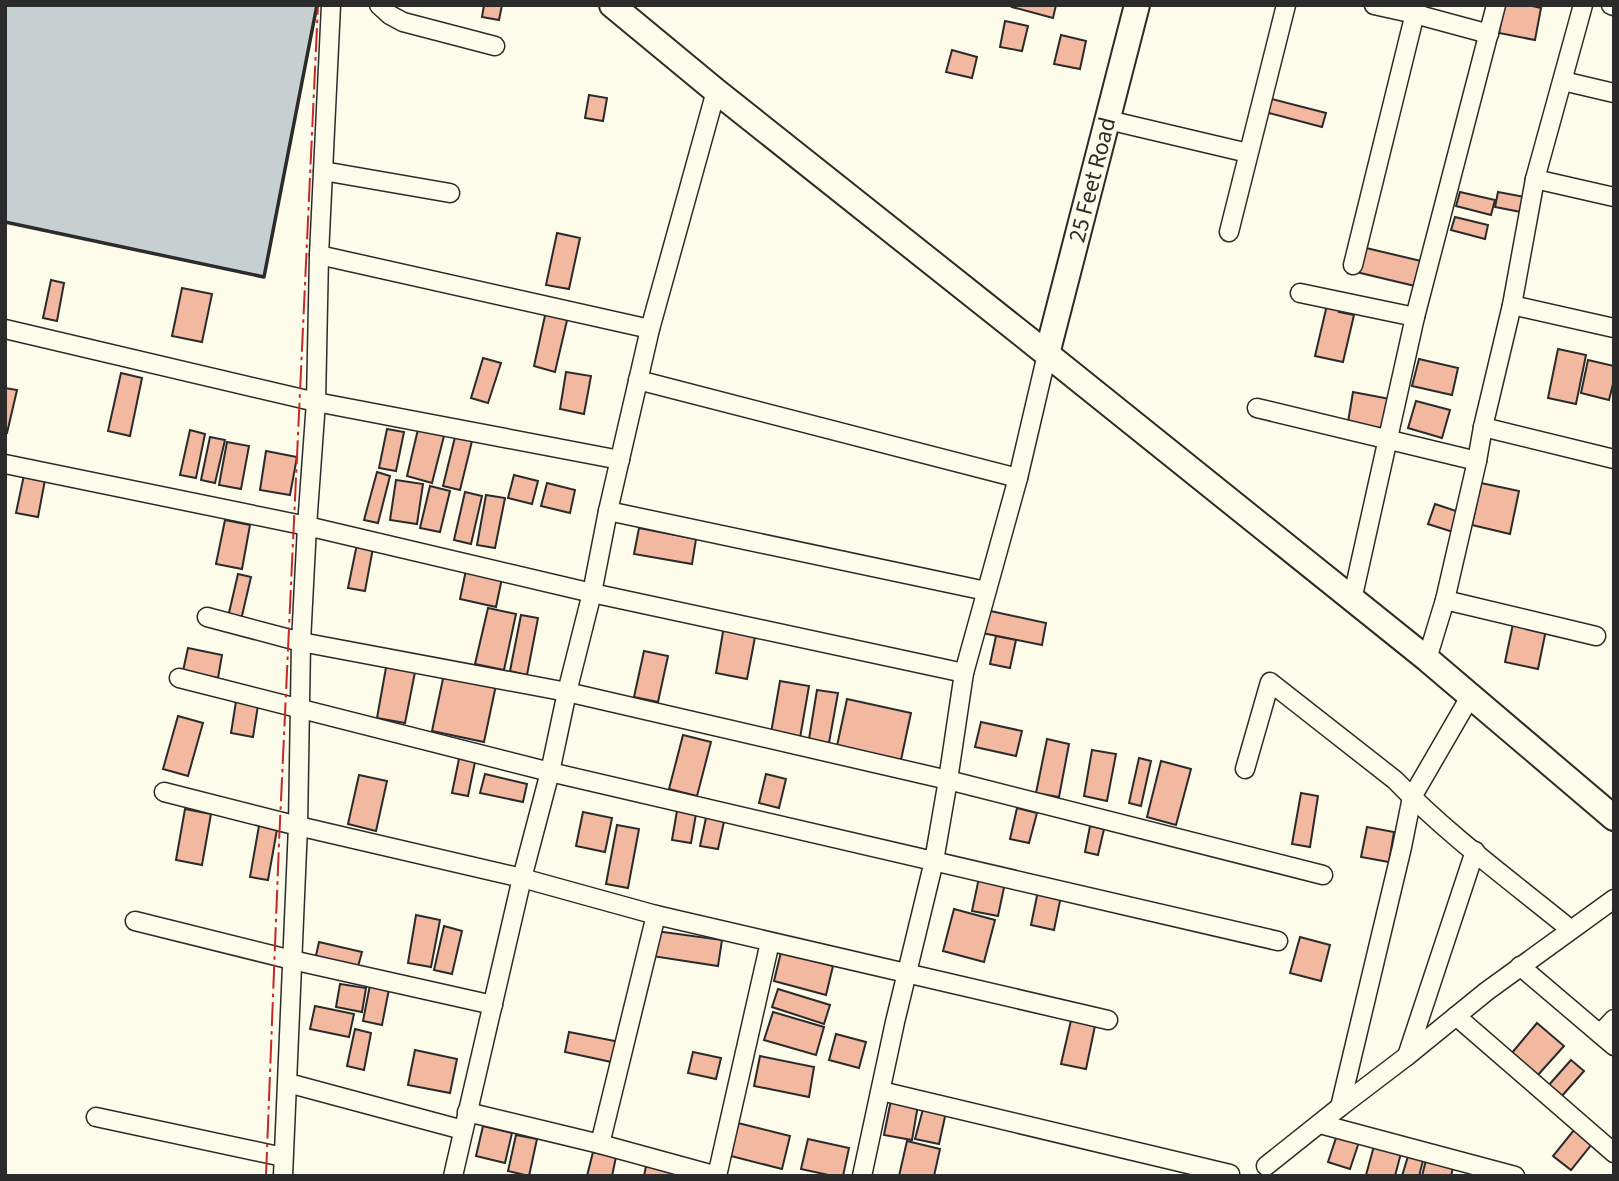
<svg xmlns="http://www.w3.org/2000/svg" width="1619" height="1181" font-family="'Source Sans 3',sans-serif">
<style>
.water{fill:#c7d0d0;stroke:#74746e;stroke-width:2}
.building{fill:#f2b8a0;stroke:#2b2b2b;stroke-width:2}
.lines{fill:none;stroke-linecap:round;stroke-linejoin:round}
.street-casing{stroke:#2b2b2b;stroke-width:21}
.secondary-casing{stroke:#2b2b2b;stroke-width:28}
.street{stroke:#fdfbea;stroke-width:18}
.secondary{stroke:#fdfbea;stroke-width:24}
.wall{stroke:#2b2b2b;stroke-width:3.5}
.power{stroke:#c62828;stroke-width:2;stroke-dasharray:24 5 3.5 5;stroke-linecap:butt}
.labels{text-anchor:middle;stroke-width:5;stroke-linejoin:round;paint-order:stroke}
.street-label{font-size:24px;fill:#2b2b2b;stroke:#fdfbea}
</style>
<rect width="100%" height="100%" fill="#fdfbea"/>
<!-- water -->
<polygon class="water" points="5,5 317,5 264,277 5,222"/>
<!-- building -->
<g class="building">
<polygon points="484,5 502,5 499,20 482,17"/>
<polygon points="1013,5 1056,5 1053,18 1012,7"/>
<polygon points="1504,5 1528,5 1541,8 1535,40 1499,33"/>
<polygon points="1005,21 1028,26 1022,51 1000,47"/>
<polygon points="1061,35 1086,41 1080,69 1054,64"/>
<polygon points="952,50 977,57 972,78 946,72"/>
<polygon points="589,95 607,98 603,121 585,118"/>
<polygon points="1268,98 1326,113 1322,127 1265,112"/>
<polygon points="1460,192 1495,200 1491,215 1456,206"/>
<polygon points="1498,192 1525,197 1521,212 1495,207"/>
<polygon points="1455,217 1488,225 1485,239 1451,230"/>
<polygon points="557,233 580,238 569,289 546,285"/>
<polygon points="1362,247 1421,261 1415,286 1356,272"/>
<polygon points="51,280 64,283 57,321 43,318"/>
<polygon points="182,288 212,294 202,342 172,336"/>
<polygon points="1327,305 1340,308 1339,312 1354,315 1343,362 1315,356"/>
<polygon points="546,311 568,316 555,372 534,366"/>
<polygon points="1558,349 1586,355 1576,404 1548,398"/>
<polygon points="483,358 501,363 488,403 471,398"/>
<polygon points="1419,359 1458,368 1452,395 1412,386"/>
<polygon points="1588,360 1614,366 1614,380 1609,400 1581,393"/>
<polygon points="566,372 591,376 584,414 560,409"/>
<polygon points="121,373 142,378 130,436 108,431"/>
<polygon points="5,388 17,390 7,433 5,433"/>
<polygon points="1353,392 1390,399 1385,429 1348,422"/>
<polygon points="1416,401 1450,410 1442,438 1408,428"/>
<polygon points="419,425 445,432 432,483 407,476"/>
<polygon points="387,429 404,432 396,471 379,468"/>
<polygon points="190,430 205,434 196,478 180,475"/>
<polygon points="456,433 473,437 460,490 443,486"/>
<polygon points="210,437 225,440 215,483 201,480"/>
<polygon points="227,442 249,446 241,489 219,485"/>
<polygon points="266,451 297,457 290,495 260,490"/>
<polygon points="377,472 390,476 378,523 364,520"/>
<polygon points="24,475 45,480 38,517 16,513"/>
<polygon points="514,475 538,481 532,504 508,498"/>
<polygon points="396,480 423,484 417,524 390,520"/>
<polygon points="547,483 575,490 570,513 541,506"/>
<polygon points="1481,483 1519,491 1510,534 1472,525"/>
<polygon points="430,486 450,491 440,532 420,528"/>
<polygon points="465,492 482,496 471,544 454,540"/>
<polygon points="486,495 505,498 495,548 477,545"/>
<polygon points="1435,504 1459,512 1453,532 1428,524"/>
<polygon points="225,520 250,525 242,569 216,564"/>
<polygon points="639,528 696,539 692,564 634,554"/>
<polygon points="357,544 373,548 365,591 348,588"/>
<polygon points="466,570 502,578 496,607 460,599"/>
<polygon points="238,574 251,577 241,620 228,617"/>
<polygon points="488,608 516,614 504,670 475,664"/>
<polygon points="986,610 1046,623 1042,645 982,633"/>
<polygon points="521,615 538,618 527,675 510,671"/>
<polygon points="1514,619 1547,625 1538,669 1505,662"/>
<polygon points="724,626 756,632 747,679 716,673"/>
<polygon points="996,636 1016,640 1010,668 990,664"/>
<polygon points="188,648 222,655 218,678 183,671"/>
<polygon points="644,651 668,656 658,702 634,697"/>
<polygon points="387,662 416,667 405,723 377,718"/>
<polygon points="444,674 496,685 484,742 432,731"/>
<polygon points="780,681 809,686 800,738 771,733"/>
<polygon points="817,690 838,693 829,743 809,739"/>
<polygon points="237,695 259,699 253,737 231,733"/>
<polygon points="847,699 911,713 901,760 837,746"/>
<polygon points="178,716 203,723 188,776 163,769"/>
<polygon points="981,722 1022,731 1016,756 975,747"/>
<polygon points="683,735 711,742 697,796 669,789"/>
<polygon points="1047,739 1069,744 1059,797 1036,793"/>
<polygon points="1092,750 1116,754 1107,801 1084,796"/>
<polygon points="460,754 476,757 468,796 452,793"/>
<polygon points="1139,758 1151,761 1141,806 1129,803"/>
<polygon points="1161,761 1191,769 1176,825 1147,817"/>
<polygon points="485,774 527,784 523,802 480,793"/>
<polygon points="766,774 786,779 779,808 759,803"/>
<polygon points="359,775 387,781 376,831 348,824"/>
<polygon points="1301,793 1318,796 1310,847 1292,844"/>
<polygon points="678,805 697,808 691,843 672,840"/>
<polygon points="1017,808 1037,813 1029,843 1010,839"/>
<polygon points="185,809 211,814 202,865 176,860"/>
<polygon points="583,812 612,818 605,852 576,846"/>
<polygon points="707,813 725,817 718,849 700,846"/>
<polygon points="260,820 278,824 268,880 250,877"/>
<polygon points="617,825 639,829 628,888 606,884"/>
<polygon points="1090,826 1104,829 1098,855 1085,852"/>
<polygon points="1367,827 1394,832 1389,862 1361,857"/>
<polygon points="980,873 1006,878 998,916 972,911"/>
<polygon points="1038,891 1061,896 1054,930 1031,925"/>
<polygon points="954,909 995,920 984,962 943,951"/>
<polygon points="416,915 440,920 431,967 408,963"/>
<polygon points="444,926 462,931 452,974 434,970"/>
<polygon points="656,931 722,940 718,966 652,956"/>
<polygon points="1300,937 1330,945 1321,981 1290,973"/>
<polygon points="319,942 362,952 357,970 315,960"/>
<polygon points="781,952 833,966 826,995 774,981"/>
<polygon points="340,984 366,988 362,1012 336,1007"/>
<polygon points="370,985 389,989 382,1025 363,1021"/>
<polygon points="778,989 830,1005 824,1024 772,1007"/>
<polygon points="315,1006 354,1014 349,1037 310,1029"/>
<polygon points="773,1012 824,1027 816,1055 764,1040"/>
<polygon points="1072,1016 1096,1021 1086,1069 1061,1064"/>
<polygon points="1537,1023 1564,1046 1537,1076 1511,1054"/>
<polygon points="355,1029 371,1033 364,1070 347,1066"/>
<polygon points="569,1032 620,1042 616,1063 565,1052"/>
<polygon points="836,1034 866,1042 859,1068 829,1060"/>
<polygon points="415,1050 457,1059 450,1093 408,1085"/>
<polygon points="693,1052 721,1058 716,1079 688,1073"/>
<polygon points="760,1056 814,1067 809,1097 754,1086"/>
<polygon points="1571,1060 1584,1071 1561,1097 1548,1086"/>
<polygon points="891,1100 918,1105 912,1140 884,1135"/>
<polygon points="923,1109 946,1112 939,1144 915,1139"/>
<polygon points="738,1123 790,1136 782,1169 731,1156"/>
<polygon points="483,1126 512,1133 505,1163 476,1156"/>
<polygon points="1574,1130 1591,1145 1571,1170 1553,1156"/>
<polygon points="1338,1132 1360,1139 1350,1169 1328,1162"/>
<polygon points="516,1135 537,1139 529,1176 508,1171"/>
<polygon points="808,1139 849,1148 843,1176 833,1176 801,1169"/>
<polygon points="907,1141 940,1149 934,1176 899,1176"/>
<polygon points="1374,1146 1401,1153 1395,1176 1366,1175"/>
<polygon points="593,1152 616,1157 612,1176 587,1176"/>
<polygon points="1409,1153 1424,1157 1419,1176 1402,1176"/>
<polygon points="1427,1156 1454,1163 1451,1176 1422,1176"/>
<polygon points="646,1166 694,1176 644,1176"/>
</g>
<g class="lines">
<!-- street casing -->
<g class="street-casing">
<g id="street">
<polyline points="379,5 390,15 403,22 495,46"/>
<polyline points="1374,5 1415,14 1489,34"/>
<polyline points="1611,5 1614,6"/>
<polyline points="1563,81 1614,93"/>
<polyline points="1108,120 1248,153"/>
<polyline points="323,171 450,193"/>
<polyline points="1535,179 1614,197"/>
<polyline points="1229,232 1286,5"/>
<polyline points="319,255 650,329"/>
<polyline points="1353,265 1417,5"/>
<polyline points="1300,293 1415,317 1352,600"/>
<polyline points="1512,305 1614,328"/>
<polyline points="1415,317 1496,5"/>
<polyline points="5,329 316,402 620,460"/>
<polyline points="638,380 1018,478"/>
<polyline points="1257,408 1477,461"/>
<polyline points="1483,427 1614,459"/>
<polyline points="5,464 307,526 592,593 964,673"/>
<polyline points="608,511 986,591"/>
<polyline points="1445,600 1596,636"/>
<polyline points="207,617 301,642 567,692 948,780 1323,875"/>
<polyline points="1427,659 1445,600 1477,461 1483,427 1512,305 1535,179 1583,5"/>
<polyline points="179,678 550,772 1278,941"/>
<path d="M 1245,769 L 1270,682 L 1395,780 C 1448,835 1511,881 1570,929"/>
<polyline points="164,792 298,826 522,878 656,915 1108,1020"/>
<polyline points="135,921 292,960 493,1005"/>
<polyline points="1520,966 1614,1046"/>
<polyline points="1456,1016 1614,1153"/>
<polyline points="1600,1034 1614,1019"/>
<polyline points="1407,1056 1475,851"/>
<polyline points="288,1083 463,1130"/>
<polyline points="881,1091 1230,1174"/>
<polyline points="1340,1107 1402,847 1412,797 1470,697"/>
<polyline points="467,1112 600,1144 717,1176"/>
<polyline points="96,1117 283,1157"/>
<polyline points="1320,1124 1515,1176"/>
<polyline points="600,1144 656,915"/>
<polyline points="1266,1166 1340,1107 1407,1056 1487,991 1614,899"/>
<polyline points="283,1176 298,826 301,642 307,526 316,402 319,255 331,5"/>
<polyline points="453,1176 522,878 550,772 567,692 592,593 608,511 650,329 716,91"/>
<polyline points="717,1176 770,942"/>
<polyline points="862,1176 895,1022 934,861 948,780 964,673 1018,478 1047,354"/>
</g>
</g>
<!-- secondary casing -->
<g class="secondary-casing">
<g id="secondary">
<polyline points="612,5 716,91 1047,354 1427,659 1614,818"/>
<path id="s1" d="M 1047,354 L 1137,5"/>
</g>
</g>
<!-- street -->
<use href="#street" class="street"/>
<!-- secondary -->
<use href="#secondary" class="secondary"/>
<!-- wall -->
<polyline class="wall" points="5,222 264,277 317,5"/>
<!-- power -->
<polyline class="power" points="266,1176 279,843 318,5"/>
</g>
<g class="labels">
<!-- street labels -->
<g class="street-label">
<text dy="8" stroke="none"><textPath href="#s1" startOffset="180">25 Feet Road</textPath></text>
</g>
</g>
<!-- border -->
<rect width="1619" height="1181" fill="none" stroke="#2b2b2b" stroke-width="14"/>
</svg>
